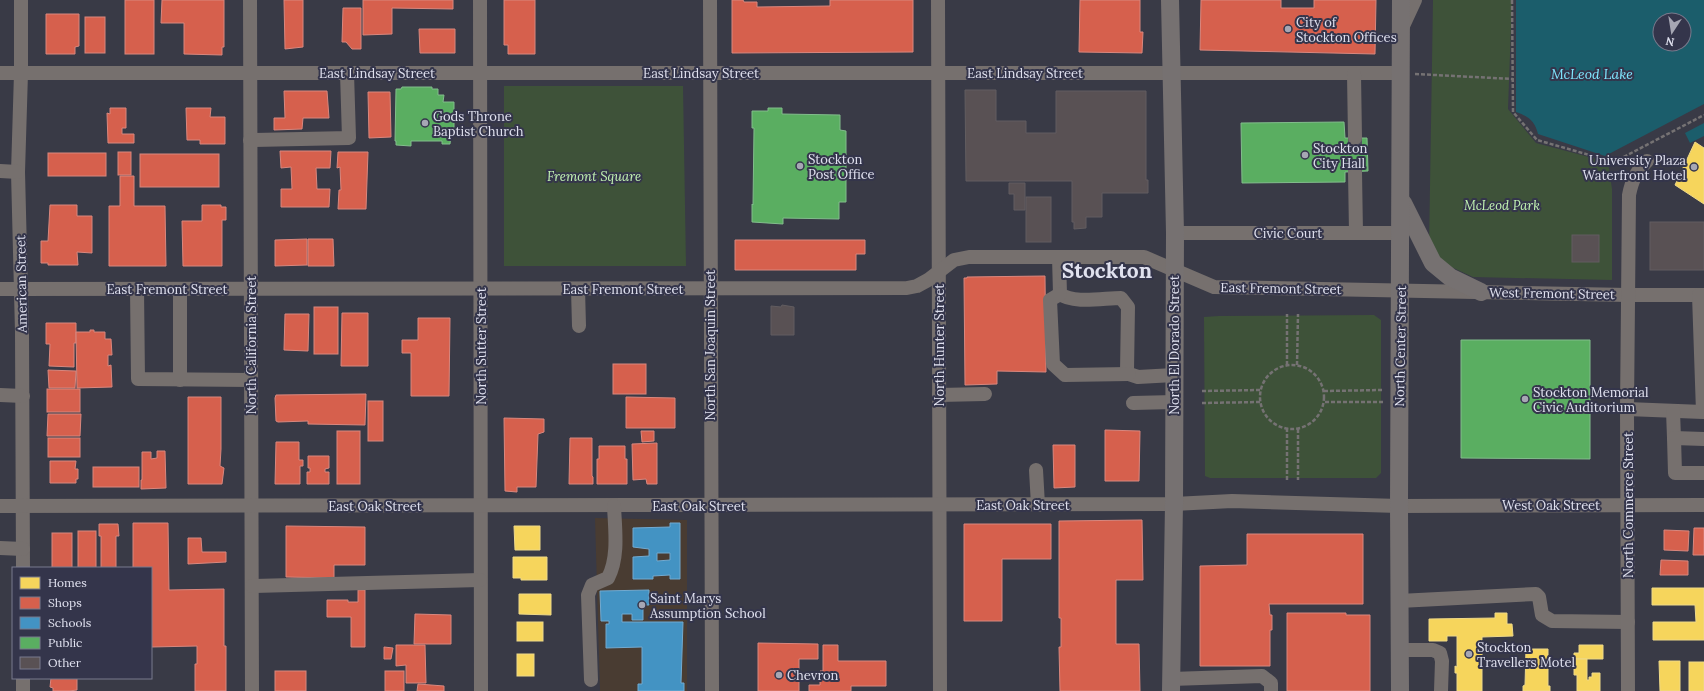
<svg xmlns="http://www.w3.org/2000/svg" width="1704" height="691" font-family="Lora,serif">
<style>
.education{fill:#493c32}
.green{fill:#3e5239}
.water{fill:#1b5d6b;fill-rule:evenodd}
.homes{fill:#f6d55c;stroke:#efd988}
.shops{fill:#d6604d;stroke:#d9877e}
.schools{fill:#4393c3;stroke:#72aad0;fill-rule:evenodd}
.public{fill:#5aae61;stroke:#82bd8c}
.building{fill:#595154;stroke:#625d60}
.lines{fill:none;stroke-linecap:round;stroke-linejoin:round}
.minor-tunnel{stroke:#52535f;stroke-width:14;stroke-dasharray:14 7;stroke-linecap:butt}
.path{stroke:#757273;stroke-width:2.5;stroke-dasharray:4 2;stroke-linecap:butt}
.minor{stroke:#76706e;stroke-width:14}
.major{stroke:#767171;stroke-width:18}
.poi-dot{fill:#a6a7b4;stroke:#34354b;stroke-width:1.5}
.labels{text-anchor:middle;stroke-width:4;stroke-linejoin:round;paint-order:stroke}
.poi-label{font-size:13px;fill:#e0e1ef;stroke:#34354b;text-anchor:start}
.street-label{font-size:13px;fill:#e0e1ef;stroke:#34354b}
.park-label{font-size:13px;font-style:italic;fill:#c3f5b2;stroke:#34354b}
.water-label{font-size:14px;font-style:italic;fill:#7fe7ff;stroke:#34354b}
.town-label{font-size:21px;font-weight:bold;fill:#e0e1ef;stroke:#34354b}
</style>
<rect width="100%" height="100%" fill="#393a46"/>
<!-- education -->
<polygon class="education" points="595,518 687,520 687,691 600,691"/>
<!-- green -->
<g class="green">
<polygon points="1433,0 1512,0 1508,109 1536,143 1608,162 1612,189 1612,280 1473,277 1447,265 1429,248"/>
<polygon points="504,86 683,86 686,266 504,266"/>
<polygon points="1374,315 1381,320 1381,473 1376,478 1210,478 1205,476 1204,317 1219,316"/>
</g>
<!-- water -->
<g class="water">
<path d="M 1516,0 L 1704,0 L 1704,104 L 1605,156 L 1538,134 C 1535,121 1528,116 1516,112 ZM 1660,20 L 1684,20 L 1684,44 L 1660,44 Z"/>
<polygon points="1704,123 1704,136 1690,143 1685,133"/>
</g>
<!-- homes -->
<g class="homes">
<polygon points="1695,142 1704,148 1704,204 1675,185"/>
<polygon points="514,526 540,526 540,550 515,550"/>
<polygon points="513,557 547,557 547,580 521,580 521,578 513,578"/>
<polygon points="1652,588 1704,588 1704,640 1653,640 1653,622 1696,622 1695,605 1652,605"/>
<polygon points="519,594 551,594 551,615 519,614"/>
<polygon points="1495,613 1507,613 1507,624 1512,624 1513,636 1482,637 1482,691 1457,691 1457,673 1455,673 1455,666 1457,667 1457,636 1447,636 1447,641 1429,641 1429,619 1495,618"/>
<rect x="517" y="622" width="26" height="19"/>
<polygon points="1579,645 1603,645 1603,659 1574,659 1574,653 1579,653"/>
<polygon points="1526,649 1548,649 1548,686 1550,686 1550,691 1523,691 1523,686 1525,685"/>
<rect x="517" y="654" width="17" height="22"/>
<polygon points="1574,659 1587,659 1587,680 1589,680 1589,677 1592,677 1592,673 1600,673 1600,691 1577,691 1577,675 1574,675"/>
<polygon points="1659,661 1680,661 1680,691 1660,691"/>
<rect x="1689" y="662" width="15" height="29"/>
</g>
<!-- shops -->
<g class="shops">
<rect x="125" y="0" width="29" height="54"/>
<polygon points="162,0 224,0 224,47 222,47 222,55 184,54 184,23 161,23"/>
<polygon points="284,0 303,0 303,47 285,49"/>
<polygon points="363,0 453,0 453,9 392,8 392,34 363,35"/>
<polygon points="504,0 535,0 535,54 508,54 508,45 504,45"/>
<polygon points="732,0 743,0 744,2 757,2 757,7 830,6 830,0 913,0 913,52 732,53"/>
<polygon points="1080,0 1140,0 1140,32 1143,32 1142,53 1079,52"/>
<polygon points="1201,0 1281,0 1281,8 1314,8 1314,0 1376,0 1375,54 1200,50"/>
<polygon points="343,8 361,8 361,49 352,49 346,42 342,42"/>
<polygon points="46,14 79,14 79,46 75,47 75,54 46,54"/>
<rect x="85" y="17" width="20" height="36"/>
<polygon points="419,29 455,29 455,53 420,53"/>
<polygon points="284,91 327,91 329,118 303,118 302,129 274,130 274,118 285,118"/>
<polygon points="368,92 390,92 391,137 369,138"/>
<polygon points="110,108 126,108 126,128 122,128 122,134 134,134 134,143 108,143 107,113 110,114"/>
<polygon points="186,108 211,108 210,117 225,117 225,144 200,144 200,140 187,140"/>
<polygon points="280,151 331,151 330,168 316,168 317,189 330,189 329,207 281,207 281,189 292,189 291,167 281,168"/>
<rect x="118" y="152" width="13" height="23"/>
<polygon points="338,152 368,152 366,209 338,209 339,190 341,190 340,167 337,168"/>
<rect x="48" y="153" width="58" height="23"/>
<rect x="140" y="154" width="79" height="33"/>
<polygon points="120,176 134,176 134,206 165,206 166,266 109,266 109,206 120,206"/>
<polygon points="50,205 77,205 77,216 92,216 92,253 77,252 78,265 48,265 48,263 41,263 41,241 48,241"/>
<polygon points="202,205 221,205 221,207 226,207 226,220 222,220 222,266 183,266 182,221 202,221"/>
<polygon points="307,239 307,265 275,266 275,240"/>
<polygon points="308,239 333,239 334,266 308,266"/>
<polygon points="735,240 865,240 865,254 856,254 856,270 735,270"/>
<polygon points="1045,276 1046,372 997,371 997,384 965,385 964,278 967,278 967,277"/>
<rect x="314" y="307" width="24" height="47"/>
<polygon points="342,313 368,313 368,366 341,366"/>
<polygon points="285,314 309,314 308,351 284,350"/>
<polygon points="418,318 450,318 449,396 411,396 411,353 402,353 402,340 418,340"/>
<polygon points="46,323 76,323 76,343 74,343 74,367 49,366 50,344 46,344"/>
<polygon points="90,330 94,330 94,332 105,332 105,339 111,339 112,355 108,355 108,366 111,365 112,387 77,388 76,332 90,332"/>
<rect x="613" y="364" width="33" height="30"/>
<polygon points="48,370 76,371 75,388 49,388"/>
<rect x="47" y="389" width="33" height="23"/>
<polygon points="366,394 365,425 308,424 308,421 278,422 276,421 275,398 276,395"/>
<polygon points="188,397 221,397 221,449 220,466 224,468 222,484 188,484"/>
<polygon points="626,397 675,398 675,428 626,428"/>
<rect x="368" y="401" width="15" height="40"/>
<polygon points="48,414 81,414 80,436 47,436"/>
<polygon points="504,418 544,419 544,432 538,434 536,487 517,487 517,492 505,491"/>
<polygon points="1105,430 1140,431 1139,481 1105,481"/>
<rect x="337" y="431" width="23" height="53"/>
<polygon points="641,431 654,431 654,441 642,442"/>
<rect x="48" y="438" width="32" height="19"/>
<polygon points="570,438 592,438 592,476 593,477 593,484 569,484"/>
<polygon points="276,442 299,442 299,460 303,460 303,466 300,466 300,484 275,484"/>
<polygon points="657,443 657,484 647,484 646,479 633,480 632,444"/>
<polygon points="1053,445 1075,445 1075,487 1054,488"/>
<polygon points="599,446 625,446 625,459 627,459 627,484 597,484 597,459 599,459"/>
<polygon points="157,451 165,451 166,488 141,489 141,480 142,480 142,452 151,452 151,459 157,458"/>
<polygon points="308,456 329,456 329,468 325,469 325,472 329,472 329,484 307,484 307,472 310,472 310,468 308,468"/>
<polygon points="50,461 76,461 75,469 78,469 78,479 76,479 76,483 50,483"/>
<rect x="93" y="467" width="46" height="20"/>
<polygon points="1142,520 1143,580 1116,580 1116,644 1139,644 1140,691 1060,691 1059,647 1061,647 1061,618 1059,618 1059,521"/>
<polygon points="133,523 168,523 169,590 224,589 224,646 226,646 226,691 195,691 195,664 197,664 197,646 151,647 151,568 133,568"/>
<polygon points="99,524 118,524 119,536 116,536 116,568 101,568 101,536 99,536"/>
<polygon points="964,524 1051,524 1051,559 1002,559 1002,621 964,621"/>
<polygon points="286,526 365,527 365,565 334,565 334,578 286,577"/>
<polygon points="1694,528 1704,528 1704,555 1693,555"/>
<polygon points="1664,530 1689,531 1688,551 1664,550"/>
<rect x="78" y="531" width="18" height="37"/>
<rect x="52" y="533" width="20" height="35"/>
<polygon points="1247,534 1363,534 1363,604 1269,604 1270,615 1272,615 1272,630 1270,630 1270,666 1200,666 1200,566 1247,565"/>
<polygon points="188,538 201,538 202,552 226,552 226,562 188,564"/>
<polygon points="1661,560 1688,561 1688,575 1660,575"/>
<polygon points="358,590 365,590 365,647 351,647 351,617 327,617 327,600 348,600 348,602 358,602"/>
<polygon points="1287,613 1346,613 1346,615 1370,615 1370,691 1287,691"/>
<polygon points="415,614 451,615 451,644 414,644"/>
<polygon points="758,643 818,644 818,659 799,659 799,691 758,691"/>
<polygon points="396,645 425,645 426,683 406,683 406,665 396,666"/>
<polygon points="823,645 838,645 838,661 886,661 886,686 851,686 851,691 809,691 809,685 820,685 820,671 823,671"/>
<polygon points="384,647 393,648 391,659 384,659"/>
<rect x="275" y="671" width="31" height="20"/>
<rect x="385" y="671" width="19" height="20"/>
<polygon points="51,678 82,678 77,678 77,690 69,691 53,691 53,688 50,687"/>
<polygon points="418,684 444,686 444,691 417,691"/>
</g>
<!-- schools -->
<g class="schools">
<path d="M 670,523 L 680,523 L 680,579 L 670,579 L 670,575 L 653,576 L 653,579 L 633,579 L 633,557 L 649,556 L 649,549 L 633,547 L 633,528 L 670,527 ZM 657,553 L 670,553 L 670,560 L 657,561 Z"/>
<polygon points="649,590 649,605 643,605 643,620 632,620 632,614 622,614 622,622 683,622 681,683 684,683 684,691 638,691 638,684 642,684 642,647 606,648 606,624 609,624 609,621 601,621 600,591"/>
</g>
<!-- public -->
<g class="public">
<polygon points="402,87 432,87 432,89 438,89 438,95 444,95 443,102 454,102 454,135 451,134 450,144 442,144 442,141 411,141 411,146 396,145 396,141 395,141 396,89 401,89"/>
<polygon points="768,108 782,108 782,114 840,115 840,130 846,131 846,202 839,202 839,219 783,218 783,224 752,222 752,204 753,205 754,128 752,128 752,111 768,111"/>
<polygon points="1344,122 1345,138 1367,138 1368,171 1345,172 1345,182 1242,183 1241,123"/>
<polygon points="1461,340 1590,340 1590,459 1461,458"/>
</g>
<!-- building -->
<g class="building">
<polygon points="965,90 996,90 996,121 1026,121 1026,133 1056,133 1056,91 1146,91 1146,180 1148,180 1148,193 1102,193 1102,217 1086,217 1086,228 1074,229 1074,222 1072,222 1072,181 966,181"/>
<polygon points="1009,183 1025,183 1025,210 1014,210 1014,194 1009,194"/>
<rect x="1026" y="197" width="25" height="45"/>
<rect x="1650" y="222" width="54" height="48"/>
<rect x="1572" y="235" width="27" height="27"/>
<polygon points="782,305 794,307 794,335 771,335 771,306 781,307"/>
</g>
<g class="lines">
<!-- minor-tunnel -->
<polyline class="minor-tunnel" points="1355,138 1355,172"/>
<!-- path -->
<g class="path">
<polyline points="1512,0 1513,112 1537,140 1614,162 1704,115"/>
<polyline points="1415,74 1513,79"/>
<circle cx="1292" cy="397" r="32"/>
<polyline points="1287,365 1287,314"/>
<polyline points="1297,365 1298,314"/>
<polyline points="1202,391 1261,390"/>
<polyline points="1324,391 1383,390"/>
<polyline points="1325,402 1383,402"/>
<polyline points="1202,403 1260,402"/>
<polyline points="1287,428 1287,480"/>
<polyline points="1298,429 1298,480"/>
</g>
<!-- minor -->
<g class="minor">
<polyline points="21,0 21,73 18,172 22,332 23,568"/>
<polyline points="250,0 252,691"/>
<polyline points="480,0 481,691"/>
<polyline points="710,0 712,691"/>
<polyline points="938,0 940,691"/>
<polyline points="1402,28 1415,0"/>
<polyline points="0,73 1402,73"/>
<polyline points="1354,74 1355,138"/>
<polyline points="250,140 349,138 347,73"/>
<polyline points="0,171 18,172"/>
<polyline points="1355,172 1356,233"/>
<polyline points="1175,233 1401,233"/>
<path d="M 1059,257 L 1060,294 C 1073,304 1104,298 1121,298 L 1128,307 L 1127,371 L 1129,374 L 1138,377 L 1174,375"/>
<polyline points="0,289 907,288 917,286 928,280 954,260 969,257 1144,257 1214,287 1628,295 1704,295"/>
<polyline points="137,289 138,379 251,380"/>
<polyline points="578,289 579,326"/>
<polyline points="1060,294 1050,300 1053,364 1065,375 1129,374"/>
<polyline points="180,380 180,289"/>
<polyline points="0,395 23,396"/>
<polyline points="939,395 985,394"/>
<polyline points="1133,403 1174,402"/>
<polyline points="1627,409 1703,412 1699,295"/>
<polyline points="1673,411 1674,438"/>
<polyline points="1704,439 1674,438 1675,473 1704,473"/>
<polyline points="1036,470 1038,505"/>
<polyline points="0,506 1174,504 1232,501 1399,506 1704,505"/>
<polyline points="0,548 23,549"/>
<polyline points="252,586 480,580"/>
<polyline points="1399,601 1536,594 1539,597 1542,615 1552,621 1628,622"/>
<polyline points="1400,650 1433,650 1440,653 1442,661 1441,691"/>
<polyline points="23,678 23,691"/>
<polyline points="1171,679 1262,676 1271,683 1271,691"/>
<path d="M 591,680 L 588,595 L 592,585 L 608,578 C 619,557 615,529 614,506"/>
<path d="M 1628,691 L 1627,409 L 1629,195 C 1632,180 1636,172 1647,161"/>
</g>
<!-- major -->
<g class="major">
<polyline points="1170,0 1175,233 1174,504 1171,691"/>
<polyline points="1403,203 1433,263 1450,277 1481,292"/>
<polyline points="1400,691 1399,506 1401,0"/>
</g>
</g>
<!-- markers -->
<g class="poi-dot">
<circle cx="1288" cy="29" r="4"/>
<circle cx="425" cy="123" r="4"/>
<circle cx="1305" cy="155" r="4"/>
<circle cx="800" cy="166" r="4"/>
<circle cx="1694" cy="167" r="4"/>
<circle cx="1525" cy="399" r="4"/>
<circle cx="642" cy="605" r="4"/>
<circle cx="1469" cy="654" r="4"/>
<circle cx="779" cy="675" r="4"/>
</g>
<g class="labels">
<!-- poi labels -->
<g class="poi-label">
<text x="1296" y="27">City of<tspan x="1296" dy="15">Stockton Offices</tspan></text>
<text x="433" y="121">Gods Throne<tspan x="433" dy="15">Baptist Church</tspan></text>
<text x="1313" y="153">Stockton<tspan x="1313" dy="15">City Hall</tspan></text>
<text x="808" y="164">Stockton<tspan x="808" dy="15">Post Office</tspan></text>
<text x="1686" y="165" text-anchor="end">University Plaza<tspan x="1686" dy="15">Waterfront Hotel</tspan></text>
<text x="1533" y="397">Stockton Memorial<tspan x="1533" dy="15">Civic Auditorium</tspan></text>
<text x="650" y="603">Saint Marys<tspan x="650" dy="15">Assumption School</tspan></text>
<text x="1477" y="652">Stockton<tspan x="1477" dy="15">Travellers Motel</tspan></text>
<text x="787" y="680">Chevron</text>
</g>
<!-- street labels -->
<g class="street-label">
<text x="377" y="78">East Lindsay Street</text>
<text x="701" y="78">East Lindsay Street</text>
<text x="1025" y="78">East Lindsay Street</text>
<text x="1288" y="238">Civic Court</text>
<text transform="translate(21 284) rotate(-91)" y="5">American Street</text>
<text transform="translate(1281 288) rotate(1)" y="5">East Fremont Street</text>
<text x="167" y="294">East Fremont Street</text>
<text x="623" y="294">East Fremont Street</text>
<text transform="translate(1552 293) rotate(1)" y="5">West Fremont Street</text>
<text transform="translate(251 345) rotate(-90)" y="5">North California Street</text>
<text transform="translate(710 345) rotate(-90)" y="5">North San Joaquin Street</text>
<text transform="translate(939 345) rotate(-90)" y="5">North Hunter Street</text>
<text transform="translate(1174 345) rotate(-90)" y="5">North El Dorado Street</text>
<text transform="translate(481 346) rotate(-90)" y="5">North Sutter Street</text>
<text transform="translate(1400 346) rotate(-89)" y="5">North Center Street</text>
<text x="1023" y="510">East Oak Street</text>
<text x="1551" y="510">West Oak Street</text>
<text transform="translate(1628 505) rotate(-90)" y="5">North Commerce Street</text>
<text x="375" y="511">East Oak Street</text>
<text x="699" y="511">East Oak Street</text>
</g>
<!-- park labels -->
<g class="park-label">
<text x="594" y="181">Fremont Square</text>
<text x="1502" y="210">McLeod Park</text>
</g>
<!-- water labels -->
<g class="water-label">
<text x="1592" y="79">McLeod Lake</text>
</g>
<!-- town labels -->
<g class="town-label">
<text x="1107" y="278">Stockton</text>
</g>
</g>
<!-- legend -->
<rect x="12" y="567" width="140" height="112" fill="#34354b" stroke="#797a8d"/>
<rect x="20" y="577" width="20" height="12" fill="#f6d55c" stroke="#797a8d"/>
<text x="48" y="587" font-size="12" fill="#e0e1ef">Homes</text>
<rect x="20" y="597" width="20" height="12" fill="#d6604d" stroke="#797a8d"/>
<text x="48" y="607" font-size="12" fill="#e0e1ef">Shops</text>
<rect x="20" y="617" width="20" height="12" fill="#4393c3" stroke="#797a8d"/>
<text x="48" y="627" font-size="12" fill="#e0e1ef">Schools</text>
<rect x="20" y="637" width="20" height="12" fill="#5aae61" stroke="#797a8d"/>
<text x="48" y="647" font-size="12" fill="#e0e1ef">Public</text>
<rect x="20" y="657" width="20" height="12" fill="#595154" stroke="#797a8d"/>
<text x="48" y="667" font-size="12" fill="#e0e1ef">Other</text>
<!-- north arrow -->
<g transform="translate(1672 32) rotate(192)"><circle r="19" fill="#34354b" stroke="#797a8d"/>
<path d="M0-3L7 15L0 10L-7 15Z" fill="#a6a7b4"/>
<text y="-6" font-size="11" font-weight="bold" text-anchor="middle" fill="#e0e1ef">N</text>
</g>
</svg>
